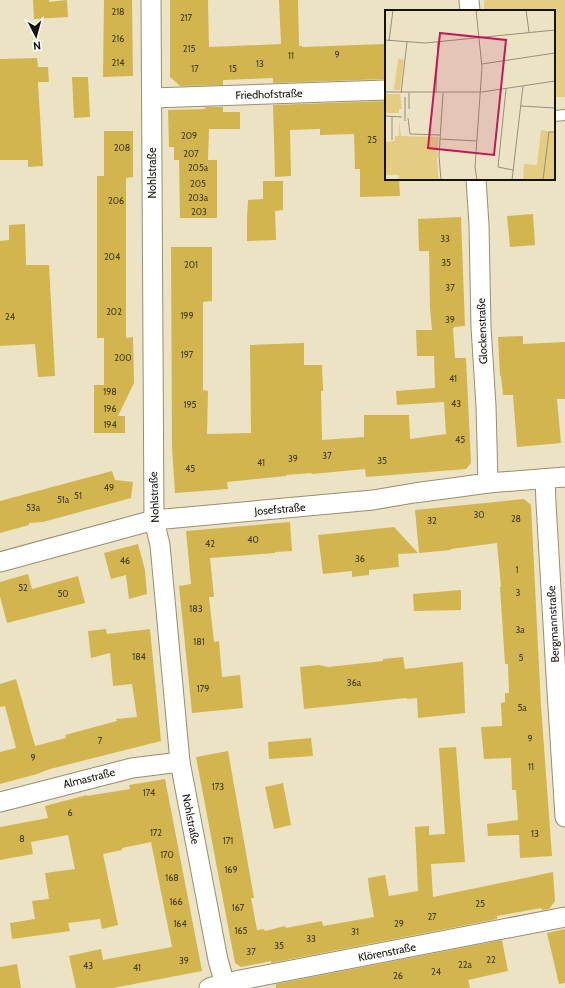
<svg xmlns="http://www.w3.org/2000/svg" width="565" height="988" font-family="Cabin,sans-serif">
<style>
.green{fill:#e4cd82}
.building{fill:#d2b54f}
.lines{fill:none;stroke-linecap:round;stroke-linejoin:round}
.service-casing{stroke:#978f73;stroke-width:12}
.minor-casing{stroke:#978f73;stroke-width:21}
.service{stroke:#fff;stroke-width:10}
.minor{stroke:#fff;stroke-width:19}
.labels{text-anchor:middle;stroke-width:3;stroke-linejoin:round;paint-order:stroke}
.number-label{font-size:9px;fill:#443b1a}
.street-label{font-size:11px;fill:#151208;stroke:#fff}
.inset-road{fill:none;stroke:#968f79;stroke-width:1}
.view{fill:#c2185b;fill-opacity:0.15;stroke:#c2185b;stroke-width:2}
.inset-edge{fill:none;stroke:#151208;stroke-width:2}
</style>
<rect width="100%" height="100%" fill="#ece3c5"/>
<!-- green -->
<polygon class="green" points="484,0 565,0 565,97 554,97 554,11 484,11"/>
<!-- building -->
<g class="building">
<polygon points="33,0 49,0 49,2 67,0 68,17 34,19"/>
<polygon points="104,0 132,0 133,76 103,77"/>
<polygon points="170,0 208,0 209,47 281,44 279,0 298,0 299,46 302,46 302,47 386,44 386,79 273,83 273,78 223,80 223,85 180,86 170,77"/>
<polygon points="37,58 38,67 48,67 49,82 38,82 43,166 28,167 28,160 0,160 0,59"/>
<polygon points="72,77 88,77 90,117 74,118"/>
<polygon points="386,101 386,179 399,179 400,196 360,197 360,169 355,169 354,134 320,135 320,129 290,130 291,176 275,177 273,105"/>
<polygon points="204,107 223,107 223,112 240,112 240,129 209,129 208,160 217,160 217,218 180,218 179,160 174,160 174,147 169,147 168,110 206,109"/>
<polygon points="104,131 133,131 133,177 126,178 126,338 133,337 134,383 118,416 125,416 125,433 94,433 94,385 104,385 104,338 97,338 97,176 104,176"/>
<polygon points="263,181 283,181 283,210 275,211 276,240 247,241 247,218 248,200 263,199"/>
<polygon points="533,214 535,245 510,247 507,216"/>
<polygon points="461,217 465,326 454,327 454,328 453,328 455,358 466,358 471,463 466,469 366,477 365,469 312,474 311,473 286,475 286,476 227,482 228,489 175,493 172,448 171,247 212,247 212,301 203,302 203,390 208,391 207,434 251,433 250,345 304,343 304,365 322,365 323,391 321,391 322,440 364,437 364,415 409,415 410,439 446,434 444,402 397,405 396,391 435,388 434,356 417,356 416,330 432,330 430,308 429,251 419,251 418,219"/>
<polygon points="25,224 26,265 49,265 55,376 38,377 35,344 0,346 0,241 9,240 9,225"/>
<polygon points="523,336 523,344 565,342 565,399 557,399 561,443 517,447 513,395 503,395 501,376 500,376 498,337"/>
<polygon points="112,471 115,480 133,482 131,498 43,522 29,523 29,525 0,533 0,501"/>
<polygon points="524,499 531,505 541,706 552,856 520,858 519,835 488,836 487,824 518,820 516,790 512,790 511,758 484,759 481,727 502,726 501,703 505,702 505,693 509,693 508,664 505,664 500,587 501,587 497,543 451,549 451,550 419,553 415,510"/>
<polygon points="290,522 292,551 275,552 275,553 210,558 214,597 209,597 214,642 219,641 222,677 240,675 243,708 192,713 179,586 191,584 186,531"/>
<polygon points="394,527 418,553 398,554 399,567 369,570 369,575 352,577 352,571 323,574 318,535"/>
<polygon points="138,544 145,570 147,594 129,599 126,575 111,579 104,553"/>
<polygon points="28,574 32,589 78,576 85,603 7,623 0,596 0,582"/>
<polygon points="461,590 461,610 414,611 413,594"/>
<polygon points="106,629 107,634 150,629 161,741 50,769 37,774 0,784 0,752 16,748 5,706 0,707 0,684 16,679 35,746 66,738 65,735 117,721 116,719 137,717 132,684 113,686 110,653 91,658 88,631"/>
<polygon points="403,657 405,669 463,662 465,713 418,718 417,698 407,699 406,698 304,709 300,667 319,665 328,667 383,661 383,659"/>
<polygon points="311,738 313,756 269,759 268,742"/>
<polygon points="456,747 465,862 431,864 433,897 553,872 555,901 549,909 542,910 541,908 497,916 497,919 271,963 271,961 241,967 235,963 196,757 228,751 254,898 251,898 257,930 264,929 265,931 285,926 286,928 322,921 323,926 374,917 369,888 368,878 385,875 389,896 418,891 415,827 429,826 429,835 445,834 439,748"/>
<polygon points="165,779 202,971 113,988 76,988 69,956 101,949 103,960 172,947 151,842 122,848 122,850 103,854 118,925 102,929 100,919 68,923 70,931 12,939 10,923 35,919 32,901 49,899 45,873 75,869 68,835 31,842 33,854 0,860 0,827 48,818 45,806 87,795 87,796 130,789 129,785"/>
<polygon points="283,783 291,825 274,829 265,787"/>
<polygon points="565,929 565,983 559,984 547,933"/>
<polygon points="502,940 508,971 468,980 470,988 276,988 276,984"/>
<polygon points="17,964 21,988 0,988 0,967"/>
</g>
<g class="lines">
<!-- service casing -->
<g class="service-casing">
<polyline id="service" points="554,116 565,115"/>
</g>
<!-- minor casing -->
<g class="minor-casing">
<g id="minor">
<polyline points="151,0 154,520 160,545 180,762 218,960 226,988"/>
<polyline points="469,0 470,11"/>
<polyline points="152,98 386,90"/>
<polyline points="476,179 479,225 481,327 486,406 488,483"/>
<polyline points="545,479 546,503 556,675 565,817"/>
<polyline points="0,562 154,520 373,500 414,493 452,488 488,483 565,477"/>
<polyline points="0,802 132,768 180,762"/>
<polyline points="209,988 225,983 565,917"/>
</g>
</g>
<!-- service -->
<use href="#service" class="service"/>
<!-- minor -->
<use href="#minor" class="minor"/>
</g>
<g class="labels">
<!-- number labels -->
<g class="number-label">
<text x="118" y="15">218</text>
<text x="186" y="21">217</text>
<text x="118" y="42">216</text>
<text x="189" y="52">215</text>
<text x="337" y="58">9</text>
<text x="291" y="59">11</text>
<text x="118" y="66">214</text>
<text x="260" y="67">13</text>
<text x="195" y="72">17</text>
<text x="233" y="72">15</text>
<text x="189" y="139">209</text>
<text x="372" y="143">25</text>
<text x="122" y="151">208</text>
<text x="191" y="157">207</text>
<text x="198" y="171">205a</text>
<text x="198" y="187">205</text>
<text x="198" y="201">203a</text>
<text x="116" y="204">206</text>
<text x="199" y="215">203</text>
<text x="445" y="242">33</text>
<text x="112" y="260">204</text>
<text x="446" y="266">35</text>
<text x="191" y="268">201</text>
<text x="450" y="291">37</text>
<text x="114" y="315">202</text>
<text x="187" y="319">199</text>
<text x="10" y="320">24</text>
<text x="450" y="323">39</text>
<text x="187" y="358">197</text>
<text x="123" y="361">200</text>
<text x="453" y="382">41</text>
<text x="110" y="395">198</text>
<text x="456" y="407">43</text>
<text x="190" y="408">195</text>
<text x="110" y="412">196</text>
<text x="110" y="428">194</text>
<text x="460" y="443">45</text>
<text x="327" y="459">37</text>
<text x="293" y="462">39</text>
<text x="382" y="464">35</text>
<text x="261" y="466">41</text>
<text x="190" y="472">45</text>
<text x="109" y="491">49</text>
<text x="78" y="499">51</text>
<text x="63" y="503">51a</text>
<text x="33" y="511">53a</text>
<text x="479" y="518">30</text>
<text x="516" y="522">28</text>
<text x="432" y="524">32</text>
<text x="253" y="543">40</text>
<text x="210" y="547">42</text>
<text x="360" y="562">36</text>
<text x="125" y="564">46</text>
<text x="517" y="573">1</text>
<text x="23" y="591">52</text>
<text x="518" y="596">3</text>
<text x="63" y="597">50</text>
<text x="196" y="612">183</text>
<text x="520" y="633">3a</text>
<text x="199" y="645">181</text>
<text x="139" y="660">184</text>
<text x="521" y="661">5</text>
<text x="354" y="686">36a</text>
<text x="203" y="692">179</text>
<text x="522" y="711">5a</text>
<text x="530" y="742">9</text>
<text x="100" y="744">7</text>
<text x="33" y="761">9</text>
<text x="531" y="770">11</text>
<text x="218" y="790">173</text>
<text x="149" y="796">174</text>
<text x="70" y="816">6</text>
<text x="156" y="836">172</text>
<text x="535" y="837">13</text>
<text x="22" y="842">8</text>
<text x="228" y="844">171</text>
<text x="167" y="858">170</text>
<text x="231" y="873">169</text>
<text x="172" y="881">168</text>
<text x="176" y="905">166</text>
<text x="480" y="907">25</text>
<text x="238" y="911">167</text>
<text x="432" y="920">27</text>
<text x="180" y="927">164</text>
<text x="399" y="927">29</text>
<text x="241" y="934">165</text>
<text x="355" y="935">31</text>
<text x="311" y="942">33</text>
<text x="279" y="949">35</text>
<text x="251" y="955">37</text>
<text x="491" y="963">22</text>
<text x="184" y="964">39</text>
<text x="465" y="968">22a</text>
<text x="88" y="969">43</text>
<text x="137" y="971">41</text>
<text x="436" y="975">24</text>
<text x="398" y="979">26</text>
</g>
<!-- street labels -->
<g class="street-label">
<text transform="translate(269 94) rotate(-2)" y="4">Friedhofstraße</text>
<text transform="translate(152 173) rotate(-90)" y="4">Nohlstraße</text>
<text transform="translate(482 331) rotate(-92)" y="4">Glockenstraße</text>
<text transform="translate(154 497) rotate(-92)" y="4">Nohlstraße</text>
<text transform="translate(280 509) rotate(-5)" y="4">Josefstraße</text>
<text transform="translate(553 624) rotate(-93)" y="4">Bergmannstraße</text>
<text transform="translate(89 778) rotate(-14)" y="4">Almastraße</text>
<text transform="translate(191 819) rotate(79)" y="4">Nohlstraße</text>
<text transform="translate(387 952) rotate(-11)" y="4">Klörenstraße</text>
</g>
</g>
<!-- overview -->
<g transform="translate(385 10)">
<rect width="170" height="170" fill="#ece3c5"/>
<path d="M 13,49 L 19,50 L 15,80 L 9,80 ZM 0,84 L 15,84 L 17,99 L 14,99 L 14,103 L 0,103 ZM 14,109 L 16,126 L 54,127 L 52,150 L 54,170 L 13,170 L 14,165 L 0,165 L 0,132 L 10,131 L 10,126 L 14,126 ZM 156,120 L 170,122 L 170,170 L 138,170 L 139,154 L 152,155 Z" fill="#e4cd82"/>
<path class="inset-road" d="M 91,0 L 97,57 L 90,157 L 92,170M 141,0 L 144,22M 0,30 L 40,33 L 170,20M 4,31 L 8,0M 97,54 L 170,43M 121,79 L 113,157 L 128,160M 0,82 L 97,82 L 170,71M 51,82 L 53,31M 16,83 L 22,32M 136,96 L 170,98M 24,99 L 24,83M 0,106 L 17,107M 7,106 L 7,130M 23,108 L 25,124 L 55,125M 20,111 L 20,87M 55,129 L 92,131M 56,170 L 54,146 L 58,83M 127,170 L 138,76M 158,170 L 164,122 L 170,122"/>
<path class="view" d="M 55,23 L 121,30 L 109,145 L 43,138 Z"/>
<rect width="170" height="170" class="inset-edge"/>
</g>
<!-- north arrow -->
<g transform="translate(36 36) rotate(174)" stroke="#ffffff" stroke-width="3" paint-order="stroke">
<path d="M0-3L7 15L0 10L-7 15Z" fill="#151208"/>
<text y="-6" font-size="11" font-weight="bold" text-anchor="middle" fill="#151208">N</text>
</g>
</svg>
